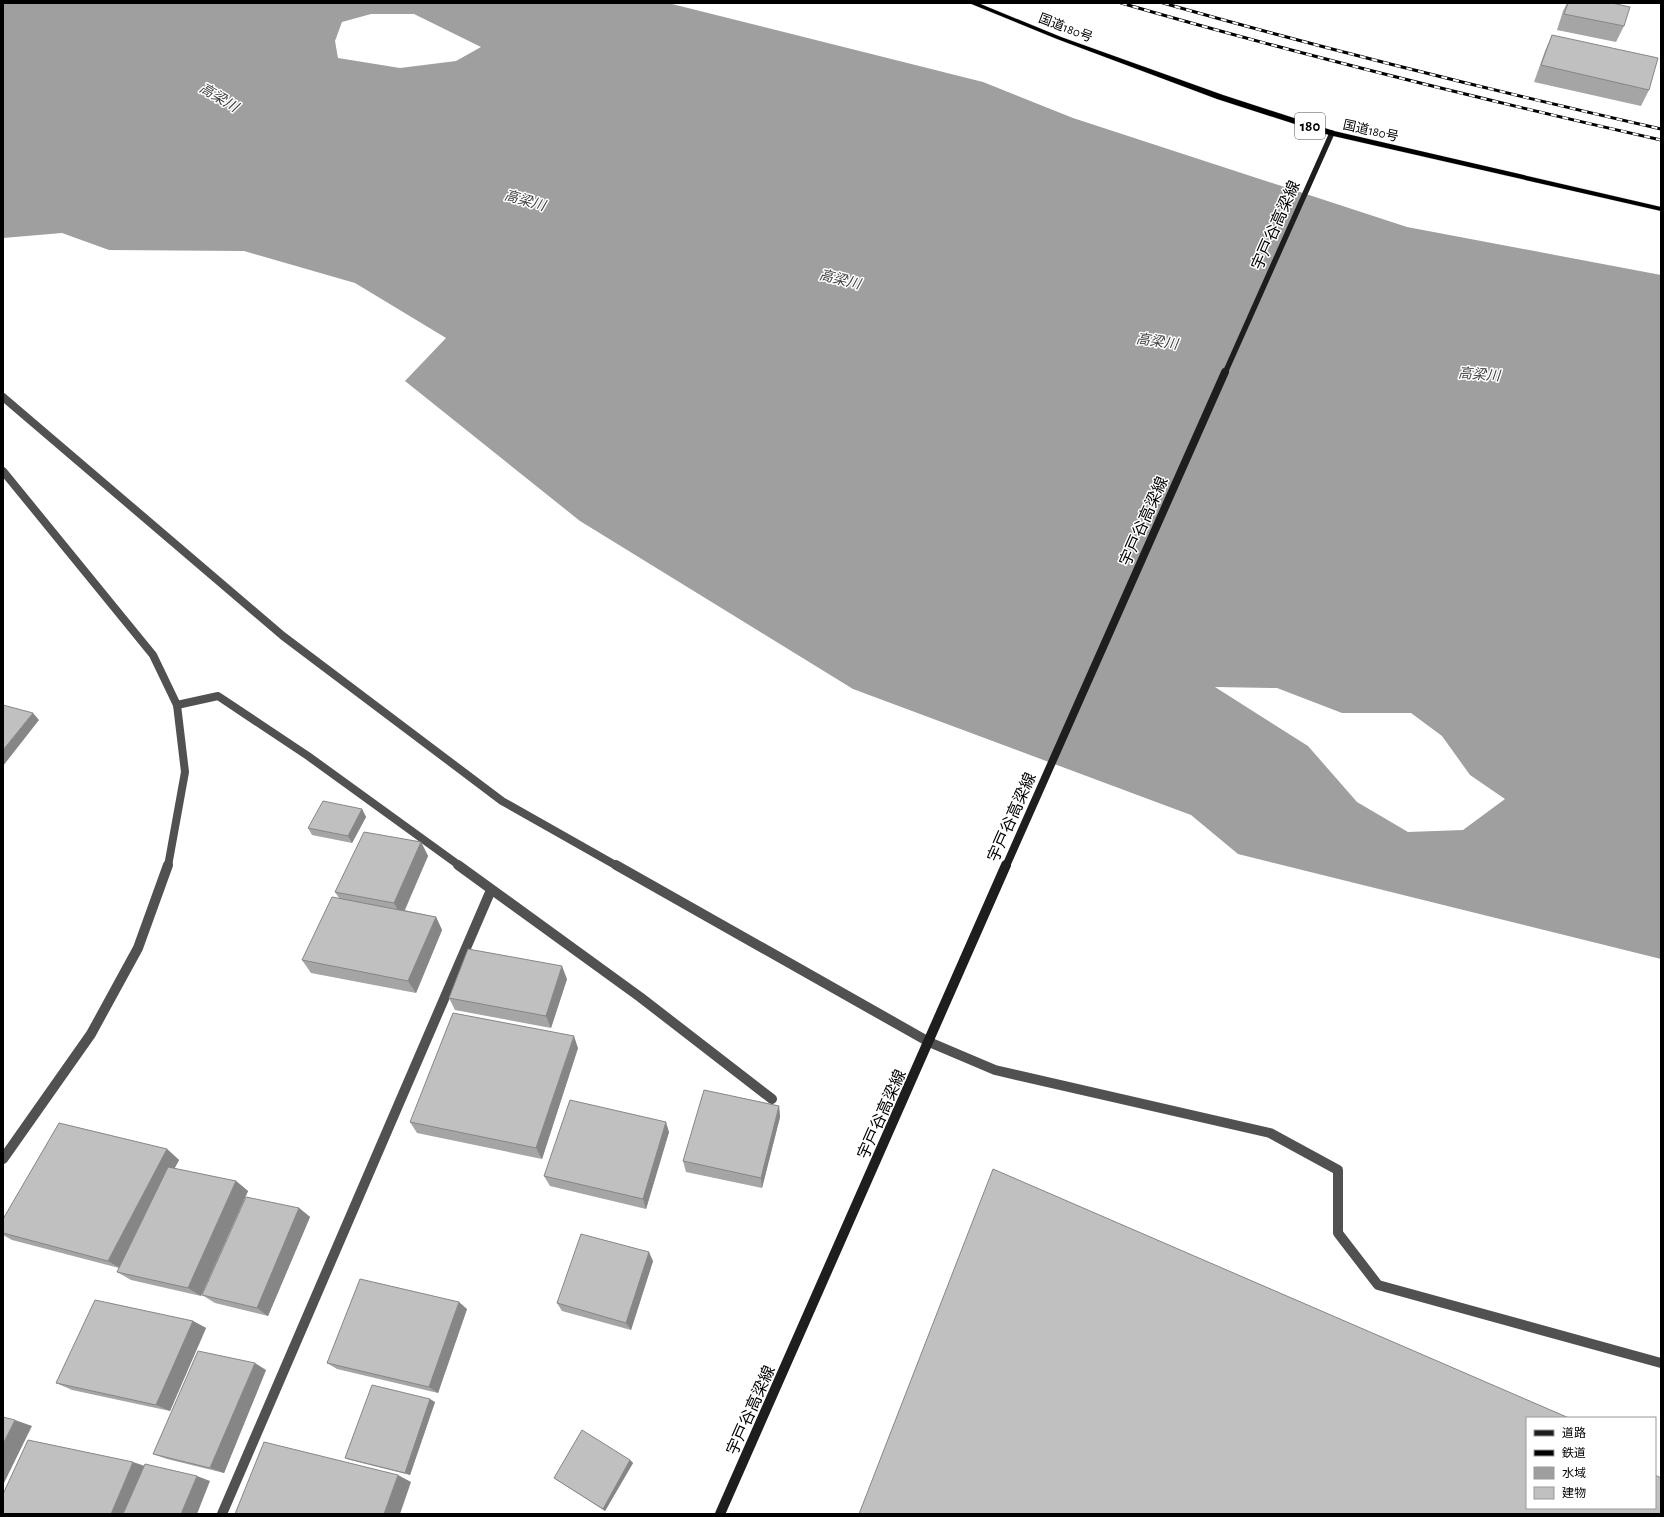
<svg xmlns="http://www.w3.org/2000/svg" width="1664" height="1517" font-family="'Alegreya Sans','Noto Sans JP',sans-serif">
<style>
.water{fill:#9f9f9f;fill-rule:evenodd}
.lines{fill:none;stroke-linecap:round;stroke-linejoin:round}
.trunk-casing{stroke:#dbdbdb;stroke-width:1}
.minor-far1{stroke:#515151;stroke-width:8}
.minor{stroke:#515151;stroke-width:10}
.tertiary-far1{stroke:#515151;stroke-width:8}
.tertiary{stroke:#515151;stroke-width:10}
.secondary-far2{stroke:#1e1e1e;stroke-width:5.5}
.secondary-far1{stroke:#1e1e1e;stroke-width:8}
.secondary{stroke:#1e1e1e;stroke-width:10}
.trunk{fill:#000;fill-rule:evenodd}
.rail-casing{stroke:#000;stroke-width:3}
.rail{stroke:#fff;stroke-width:2;stroke-dasharray:6;stroke-linecap:butt}
.wall{fill:#a5a5a5}
.shaded-wall{fill:#868686}
.building{fill:#c0c0c0;stroke:#868686}
.labels{text-anchor:middle;stroke-width:3;stroke-linejoin:round;paint-order:stroke}
.far-street-label{font-size:13px;fill:#000;stroke:#fff}
.far-water-label{font-size:14px;font-style:italic;fill:#404040;stroke:#fff}
.shield{fill:#fff;stroke:#4c4c4c;stroke-width:1}
.shield-label{font-size:15px;font-weight:bold;fill:#000}
.street-label{font-size:16px;fill:#000;stroke:#fff}
</style>
<rect width="100%" height="100%" fill="#fff"/>
<!-- water -->
<path class="water" d="M 3,3 L 668,3 L 983,82 L 1073,118 L 1407,227 L 1661,275 L 1661,959 L 1238,854 L 1191,815 L 853,689 L 580,521 L 405,381 L 446,338 L 355,283 L 244,251 L 109,250 L 62,233 L 3,238 ZM 371,14 L 414,14 L 481,47 L 456,61 L 400,68 L 338,58 L 335,41 L 342,22 ZM 1215,687 L 1277,688 L 1342,713 L 1411,713 L 1442,736 L 1470,775 L 1505,799 L 1463,830 L 1408,832 L 1357,802 L 1308,746 Z"/>
<g class="lines">
<!-- trunk casing -->
<g class="trunk-casing">
<polygon id="trunk" points="969,3 978,3 1061,37 1223,95 1334,131 1661,207 1661,211 1329,135 1217,99 1057,39"/>
</g>
<!-- minor-far1 -->
<g class="minor-far1">
<polyline points="3,397 283,636 502,801 617,866"/>
<polyline points="177,705 218,696 308,756 460,866"/>
</g>
<!-- minor -->
<g class="minor">
<polyline points="458,865 640,997 772,1099"/>
<polyline points="616,865 929,1042 995,1070 1270,1133 1338,1170 1338,1233 1378,1285 1661,1363"/>
<polyline points="222,1514 491,890"/>
</g>
<!-- tertiary-far1 -->
<polyline class="tertiary-far1" points="3,471 153,655 177,705 185,772 168,866"/>
<!-- tertiary -->
<polyline class="tertiary" points="3,1159 91,1034 138,948 168,865"/>
<!-- secondary-far2 -->
<polyline class="secondary-far2" points="1225,373 1332,133"/>
<!-- secondary-far1 -->
<polyline class="secondary-far1" points="1006,866 1225,372"/>
<!-- secondary -->
<polyline class="secondary" points="720,1514 1006,865"/>
<!-- trunk -->
<use href="#trunk" class="trunk"/>
<!-- rail casing -->
<g class="rail-casing">
<g id="rail">
<path d="M 1121,3 C 1300,55 1480,99 1661,140"/>
<path d="M 1163,3 C 1328,50 1494,91 1661,129"/>
</g>
</g>
<!-- rail -->
<use href="#rail" class="rail"/>
</g>
<!-- wall -->
<g class="wall">
<polygon points="1567,3 1612,3 1624,26 1616,42 1557,30 1563,11"/>
<polygon points="1552,35 1649,90 1641,106 1534,82 1545,51"/>
<polygon points="362,809 366,817 352,843 312,835 308,828"/>
<polygon points="421,842 428,856 404,910 436,917 442,930 416,993 311,973 302,960 339,898 335,892"/>
<polygon points="567,979 551,1028 455,1010 449,998"/>
<polygon points="578,1048 542,1159 417,1133 410,1122"/>
<polygon points="779,1106 780,1117 762,1188 686,1172 683,1161"/>
<polygon points="669,1132 646,1209 550,1186 544,1176"/>
<polygon points="167,1149 179,1160 174,1169 236,1181 248,1191 201,1296 131,1280 117,1272 119,1268 12,1240 3,1235 3,1219"/>
<polygon points="299,1208 310,1217 268,1316 215,1303 202,1295"/>
<polygon points="653,1261 631,1330 562,1311 557,1303"/>
<polygon points="467,1309 438,1393 337,1369 327,1363"/>
<polygon points="193,1321 206,1328 170,1411 72,1390 56,1383"/>
<polygon points="266,1370 224,1473 167,1459 153,1454"/>
<polygon points="435,1402 410,1475 350,1460 345,1458"/>
<polygon points="630,1460 633,1463 605,1511 554,1478"/>
</g>
<!-- shaded-wall -->
<g class="shaded-wall">
<polygon points="33,713 39,720 3,766 3,750"/>
<polygon points="362,809 366,817 352,843 348,836"/>
<polygon points="421,842 428,856 402,917 394,903"/>
<polygon points="436,917 442,930 416,993 408,981"/>
<polygon points="562,966 567,979 551,1028 546,1016"/>
<polygon points="574,1036 578,1048 542,1159 536,1148"/>
<polygon points="779,1106 780,1117 762,1188 761,1178"/>
<polygon points="666,1122 669,1132 646,1209 643,1199"/>
<polygon points="167,1149 179,1160 122,1269 108,1261"/>
<polygon points="236,1181 248,1191 201,1296 188,1288"/>
<polygon points="299,1208 310,1217 268,1316 257,1308"/>
<polygon points="649,1252 653,1261 631,1330 626,1323"/>
<polygon points="459,1302 467,1309 438,1393 429,1387"/>
<polygon points="193,1321 206,1328 170,1411 156,1405"/>
<polygon points="255,1363 266,1370 224,1473 210,1468"/>
<polygon points="430,1399 435,1402 410,1475 405,1473"/>
<polygon points="15,1420 32,1426 3,1485 3,1444"/>
<polygon points="630,1460 633,1463 605,1511 603,1509"/>
<polygon points="133,1462 148,1467 128,1514 111,1514"/>
<polygon points="398,1475 411,1482 400,1514 384,1514"/>
<polygon points="197,1476 210,1481 197,1514 181,1514"/>
</g>
<!-- building -->
<g class="building">
<polygon points="1568,3 1612,3 1630,7 1624,26 1564,14"/>
<polygon points="1552,35 1658,58 1649,90 1541,65"/>
<polygon points="3,705 33,713 3,750"/>
<polygon points="323,801 362,809 348,836 308,828"/>
<polygon points="364,832 421,842 394,903 335,892"/>
<polygon points="332,897 436,917 408,981 302,960"/>
<polygon points="468,949 562,966 546,1016 449,998"/>
<polygon points="453,1013 574,1036 536,1148 410,1122"/>
<polygon points="704,1090 779,1106 761,1178 683,1161"/>
<polygon points="570,1100 666,1122 643,1199 544,1176"/>
<polygon points="59,1123 167,1149 108,1261 3,1233 3,1219"/>
<polygon points="168,1167 236,1181 188,1288 117,1272"/>
<polygon points="993,1169 1569,1418 1527,1418 1527,1508 1655,1508 1655,1475 1661,1478 1661,1514 859,1514"/>
<polygon points="246,1197 299,1208 257,1308 202,1295"/>
<polygon points="581,1234 649,1252 626,1323 557,1303"/>
<polygon points="360,1279 459,1302 429,1387 327,1363"/>
<polygon points="95,1300 193,1321 156,1405 56,1383"/>
<polygon points="198,1351 255,1363 210,1468 153,1454"/>
<polygon points="372,1385 430,1399 405,1473 345,1458"/>
<polygon points="3,1417 15,1420 3,1444"/>
<polygon points="582,1430 630,1460 603,1509 554,1478"/>
<polygon points="28,1440 133,1462 111,1514 3,1514 3,1494"/>
<polygon points="264,1442 398,1475 384,1514 235,1514"/>
<polygon points="145,1464 197,1476 181,1514 123,1514"/>
</g>
<g class="labels">
<!-- far-street labels -->
<g class="far-street-label">
<text transform="translate(1066 27) rotate(21)" y="5">国道180号</text>
<text transform="translate(1371 130) rotate(13)" y="5">国道180号</text>
</g>
<!-- far-water labels -->
<g class="far-water-label">
<text transform="translate(219 97) rotate(31)" y="5">高梁川</text>
<text transform="translate(525 200) rotate(16)" y="5">高梁川</text>
<text transform="translate(840 279) rotate(14)" y="5">高梁川</text>
<text transform="translate(1157 341) rotate(8)" y="5">高梁川</text>
<text transform="translate(1479 374) rotate(4)" y="5">高梁川</text>
</g>
<!-- shield labels -->
<rect class="shield" x="1295" y="113" width="30" height="26" rx="3"/>
<g class="shield-label">
<text x="1310" y="131">180</text>
</g>
<!-- street labels -->
<g class="street-label">
<text transform="translate(1275 225) rotate(-66)" y="6">宇戸谷高梁線</text>
<text transform="translate(1143 521) rotate(-66)" y="6">宇戸谷高梁線</text>
<text transform="translate(1011 817) rotate(-66)" y="6">宇戸谷高梁線</text>
<text transform="translate(881 1114) rotate(-66)" y="6">宇戸谷高梁線</text>
<text transform="translate(750 1410) rotate(-66)" y="6">宇戸谷高梁線</text>
</g>
</g>
<!-- border -->
<rect width="1664" height="1517" fill="none" stroke="#000000" stroke-width="8"/>
<!-- legend -->
<rect x="1526" y="1417" width="130" height="92" fill="#ffffff" stroke="#999999"/>
<rect x="1534" y="1430" width="20" height="6" fill="#1e1e1e" stroke="#999999"/>
<text x="1562" y="1437" font-size="12" fill="#000000">道路</text>
<rect x="1534" y="1450" width="20" height="6" fill="#000000" stroke="#999999"/>
<text x="1562" y="1457" font-size="12" fill="#000000">鉄道</text>
<rect x="1534" y="1467" width="20" height="12" fill="#9f9f9f" stroke="#999999"/>
<text x="1562" y="1477" font-size="12" fill="#000000">水域</text>
<rect x="1534" y="1487" width="20" height="12" fill="#c0c0c0" stroke="#999999"/>
<text x="1562" y="1497" font-size="12" fill="#000000">建物</text>
</svg>
